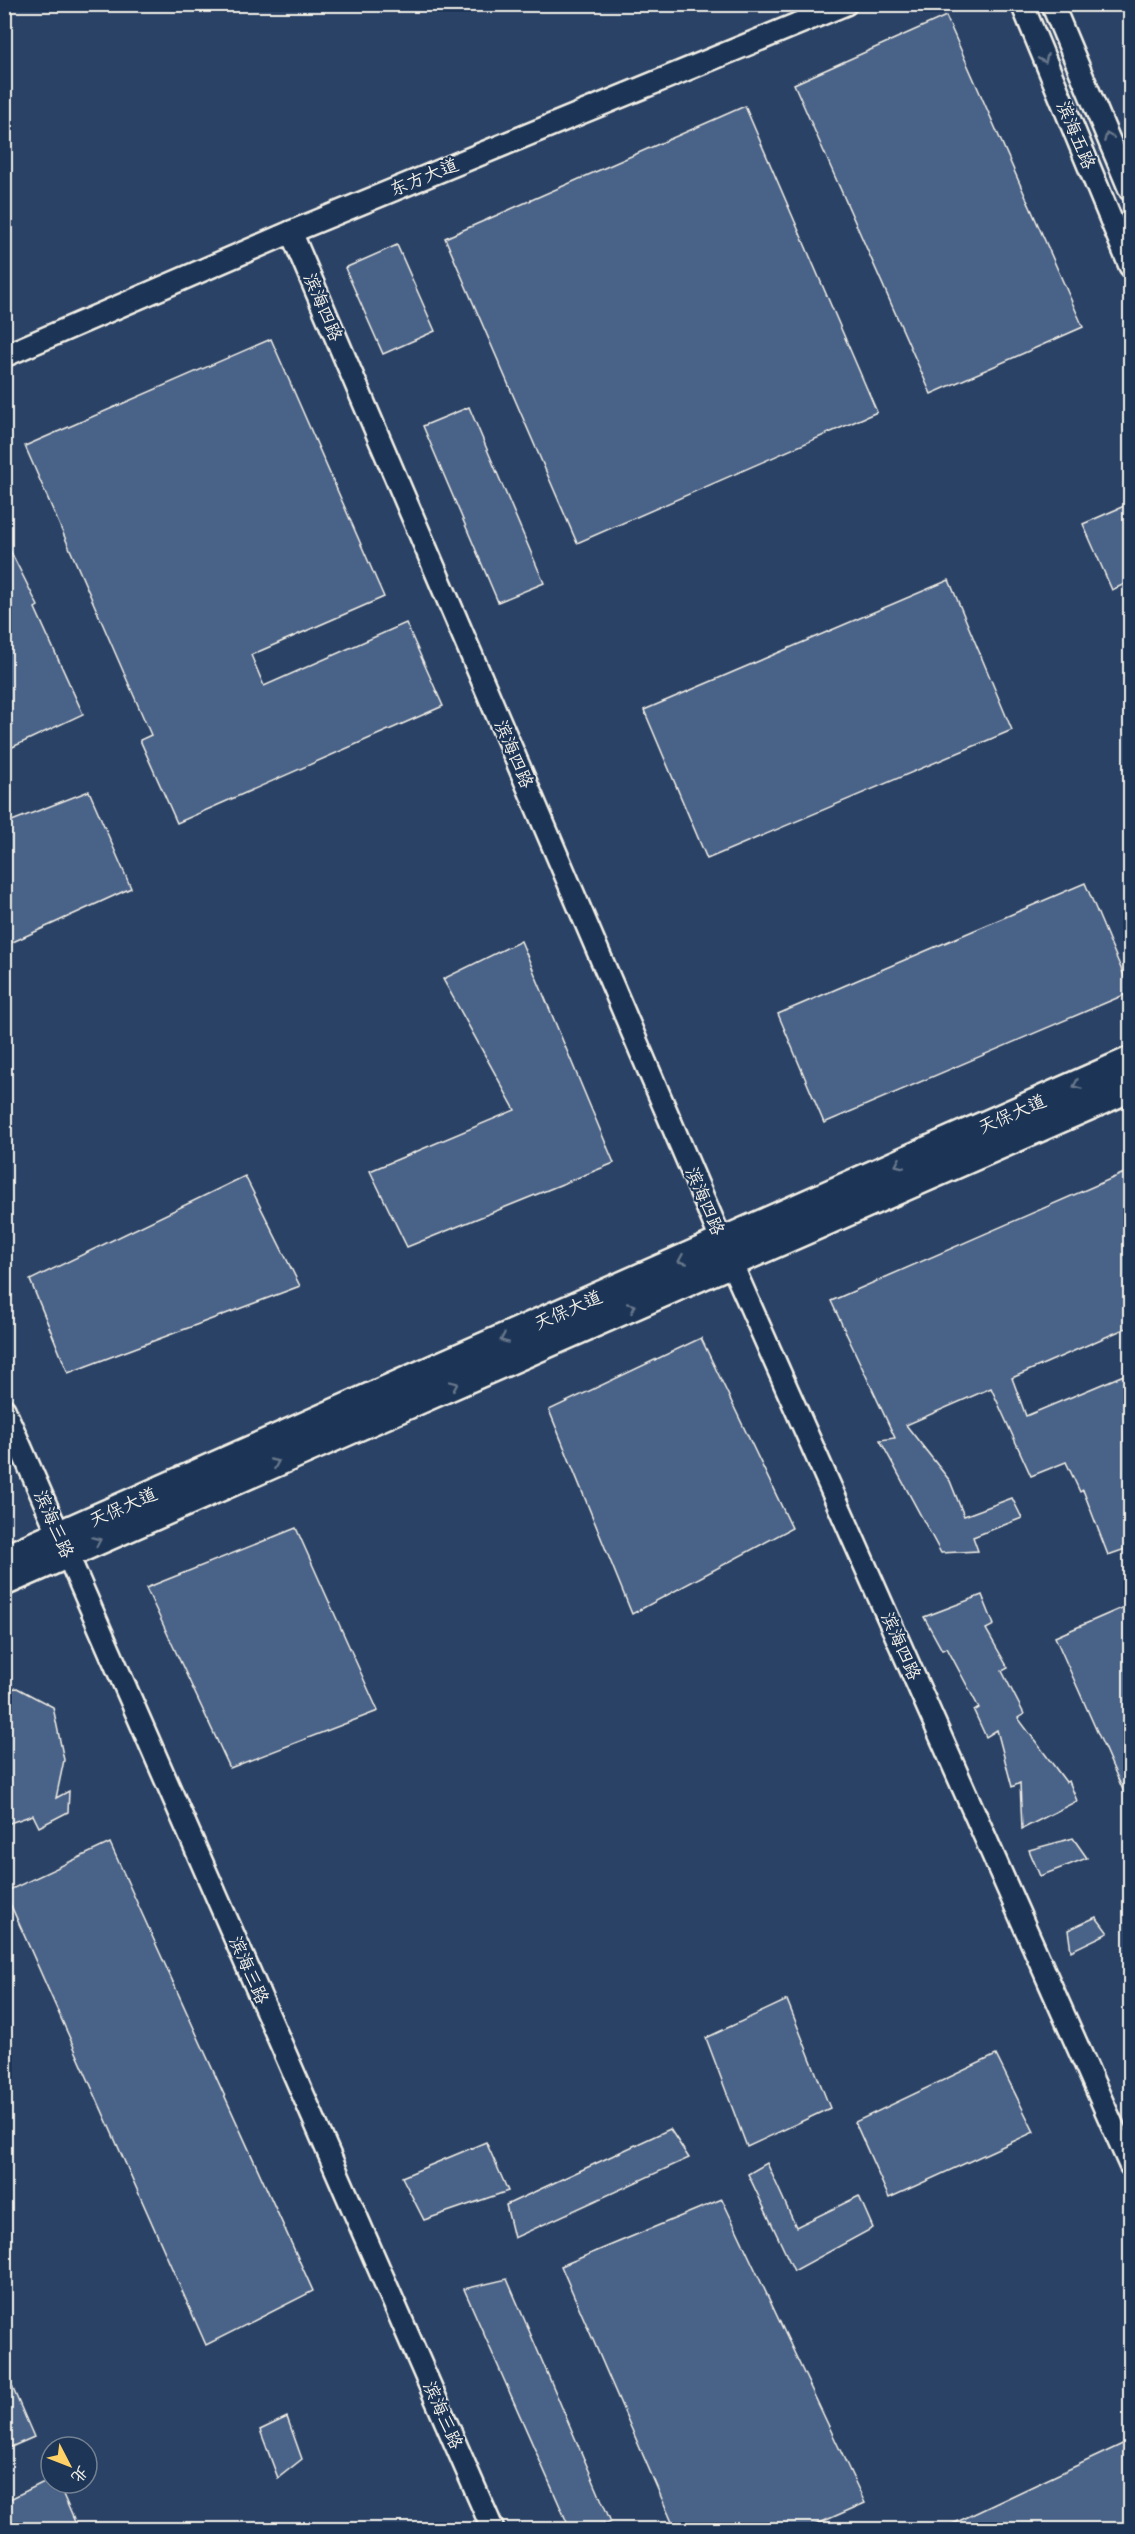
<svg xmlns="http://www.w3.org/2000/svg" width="1135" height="2534" font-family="'Patrick Hand','LXGW WenKai TC',sans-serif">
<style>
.built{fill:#2a4266;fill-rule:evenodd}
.building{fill:#4a6288;stroke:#f4f1e8;stroke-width:1.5}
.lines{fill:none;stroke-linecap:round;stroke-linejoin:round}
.minor-casing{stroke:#f4f1e8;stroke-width:26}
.major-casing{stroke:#f4f1e8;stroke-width:32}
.minor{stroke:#1d3557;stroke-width:21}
.major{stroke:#1d3557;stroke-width:27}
.oneway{stroke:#68778a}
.labels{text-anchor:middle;stroke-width:4.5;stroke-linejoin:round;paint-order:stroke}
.street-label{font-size:18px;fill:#f4f1e8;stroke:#1d3557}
</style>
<rect width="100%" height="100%" fill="#1d3557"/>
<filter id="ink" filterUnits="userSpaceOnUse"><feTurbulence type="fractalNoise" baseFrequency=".0167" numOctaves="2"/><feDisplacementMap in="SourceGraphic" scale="12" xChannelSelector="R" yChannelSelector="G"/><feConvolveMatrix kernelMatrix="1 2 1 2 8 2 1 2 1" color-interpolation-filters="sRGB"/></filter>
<g filter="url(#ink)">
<!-- built -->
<path class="built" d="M 5,5 L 1130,5 L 1130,2529 L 5,2530 ZM 51,2447 L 87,2447 L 87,2483 L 51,2483 Z"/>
<!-- building -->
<g class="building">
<polygon points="946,16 1083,327 931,394 794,84"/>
<polygon points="745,106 877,412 577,543 445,238"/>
<polygon points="397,245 435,331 383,354 345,268"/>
<polygon points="271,339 384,597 251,655 264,686 406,623 443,706 177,823 140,740 151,735 25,446"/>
<polygon points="469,407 544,583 498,602 423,426"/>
<polygon points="1131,503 1131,581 1112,590 1083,524"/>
<polygon points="4,538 38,606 35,608 83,714 4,751"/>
<polygon points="949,580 1012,730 707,859 644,710"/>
<polygon points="89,791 131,888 4,946 4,824"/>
<polygon points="1085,883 1131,992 824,1123 778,1014"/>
<polygon points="521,941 614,1163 407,1247 370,1171 515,1110 443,979"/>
<polygon points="1131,1170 1131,1326 1012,1378 1026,1416 1131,1372 1131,1547 1108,1555 1083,1490 1080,1492 1066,1462 1031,1476 991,1388 906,1425 950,1481 964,1516 1012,1498 1022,1518 973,1537 978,1551 941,1553 880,1440 895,1438 831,1301"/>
<polygon points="245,1176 300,1286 68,1373 30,1280"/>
<polygon points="701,1338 792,1528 632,1614 549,1410"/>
<polygon points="296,1528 378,1711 230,1768 146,1588"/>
<polygon points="982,1595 994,1625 986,1629 1008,1668 1002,1671 1024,1714 1018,1718 1066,1782 1069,1781 1077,1801 1022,1829 1020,1783 1012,1787 997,1730 986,1737 974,1711 979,1708 947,1648 942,1650 924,1617"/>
<polygon points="1131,1604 1131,1808 1055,1637"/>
<polygon points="17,1688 53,1707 64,1760 56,1798 69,1791 68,1812 39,1827 33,1815 4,1825 4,1689"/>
<polygon points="1073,1838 1087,1858 1040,1876 1029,1850"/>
<polygon points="110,1843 313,2291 206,2345 5,1892"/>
<polygon points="1096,1917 1108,1933 1071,1951 1068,1930"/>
<polygon points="787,2000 830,2108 747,2147 706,2038"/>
<polygon points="996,2055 1034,2132 889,2198 855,2122"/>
<polygon points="670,2129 689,2158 514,2238 506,2205"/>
<polygon points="486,2142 508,2191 424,2220 402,2177"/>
<polygon points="767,2163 796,2227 859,2196 873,2228 794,2271 748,2174"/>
<polygon points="722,2199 865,2503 806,2529 675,2529 561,2266"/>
<polygon points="507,2279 611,2522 593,2529 570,2529 464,2289"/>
<polygon points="4,2368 34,2437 4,2450"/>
<polygon points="287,2417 302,2459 278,2478 260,2430"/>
<polygon points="1131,2440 1131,2529 942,2529"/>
<polygon points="42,2483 58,2483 78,2529 4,2529 4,2502"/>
</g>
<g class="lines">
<!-- minor casing -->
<g class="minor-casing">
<g id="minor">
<polyline points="1022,4 1130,266"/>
<polyline points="1052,4 1130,190"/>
<polyline points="291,232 722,1242 1130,2165"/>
<polyline points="4,356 291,232 846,4"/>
<polyline points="4,1409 493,2530"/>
</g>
</g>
<!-- major casing -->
<g class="major-casing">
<g id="major">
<polyline points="4,1559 1130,1061"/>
<polyline points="4,1582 1130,1088"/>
</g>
</g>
<!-- minor -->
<use href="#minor" class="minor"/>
<!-- major -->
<use href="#major" class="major"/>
</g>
<!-- one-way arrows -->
<defs><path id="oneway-chevron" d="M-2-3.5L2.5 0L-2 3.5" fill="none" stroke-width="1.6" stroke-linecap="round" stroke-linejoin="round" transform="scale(1.5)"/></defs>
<g class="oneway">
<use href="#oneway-chevron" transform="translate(1044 59) rotate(67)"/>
<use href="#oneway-chevron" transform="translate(1108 137) rotate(-113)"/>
<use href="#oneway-chevron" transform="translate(1077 1085) rotate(156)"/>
<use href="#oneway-chevron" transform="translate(899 1164) rotate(156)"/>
<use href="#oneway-chevron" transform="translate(682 1260) rotate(156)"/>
<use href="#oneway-chevron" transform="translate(632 1307) rotate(-24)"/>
<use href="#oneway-chevron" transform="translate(504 1339) rotate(156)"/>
<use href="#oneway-chevron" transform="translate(454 1385) rotate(-24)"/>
<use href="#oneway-chevron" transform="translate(275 1463) rotate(-24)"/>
<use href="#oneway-chevron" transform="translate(97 1541) rotate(-24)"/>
</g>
</g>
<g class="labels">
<!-- street labels -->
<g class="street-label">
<text transform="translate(1076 135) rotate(67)" y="6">滨海五路</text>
<text transform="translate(424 177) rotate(-22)" y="6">东方大道</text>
<text transform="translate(323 307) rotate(67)" y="6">滨海四路</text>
<text transform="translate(514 754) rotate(67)" y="6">滨海四路</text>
<text transform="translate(1012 1114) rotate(-24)" y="6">天保大道</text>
<text transform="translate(705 1201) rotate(67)" y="6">滨海四路</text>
<text transform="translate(568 1310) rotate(-24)" y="6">天保大道</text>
<text transform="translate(123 1507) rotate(-24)" y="6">天保大道</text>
<text transform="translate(54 1524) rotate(66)" y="6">滨海三路</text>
<text transform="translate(901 1646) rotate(66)" y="6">滨海四路</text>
<text transform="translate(249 1970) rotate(66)" y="6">滨海三路</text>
<text transform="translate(443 2415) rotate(66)" y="6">滨海三路</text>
</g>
</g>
<!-- margin -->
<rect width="1135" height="2534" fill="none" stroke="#1d3557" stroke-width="24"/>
<rect x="12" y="12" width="1111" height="2510" fill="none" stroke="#f4f1e8" stroke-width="2" filter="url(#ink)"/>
<!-- north arrow -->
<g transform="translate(69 2465) rotate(132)"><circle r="28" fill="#1d3557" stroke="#738091" stroke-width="1.5"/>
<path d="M0-4.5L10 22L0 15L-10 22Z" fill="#ffd166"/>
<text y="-9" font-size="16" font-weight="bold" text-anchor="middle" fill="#f4f1e8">北</text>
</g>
</svg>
